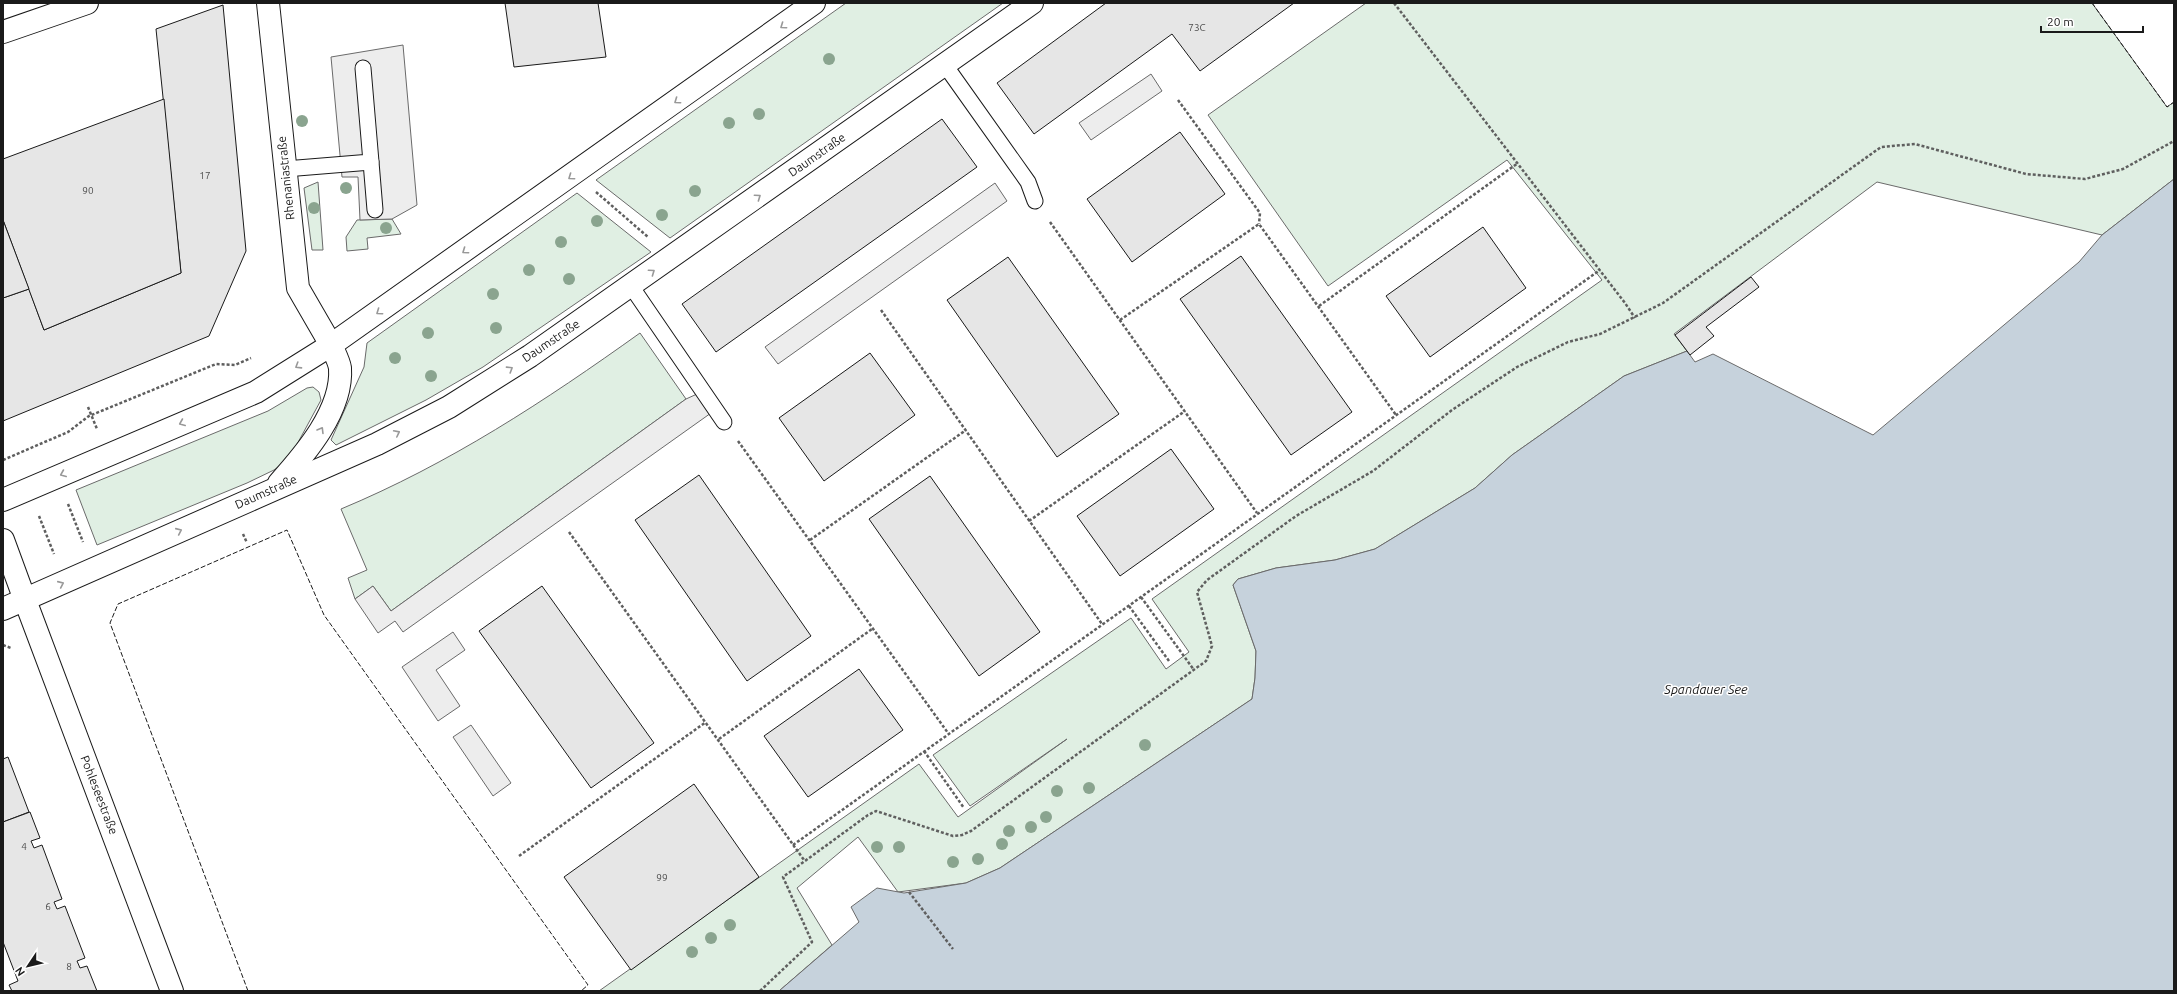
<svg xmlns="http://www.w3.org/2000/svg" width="2177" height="994" viewBox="0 0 2177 994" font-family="Ubuntu,sans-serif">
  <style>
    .green { fill: #e0efe3; stroke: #6a6a6a }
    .parking { fill: #ededed; stroke: #6a6a6a }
    .water { fill: #c6d2dc; stroke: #6a6a6a }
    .building { fill: #e6e6e6; stroke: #1a1a1a }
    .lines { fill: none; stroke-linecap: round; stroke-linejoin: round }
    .service-casing { stroke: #1a1a1a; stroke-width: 17 }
    .minor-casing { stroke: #1a1a1a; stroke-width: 24 }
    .tertiary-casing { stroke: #1a1a1a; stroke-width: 24 }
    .secondary-casing { stroke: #1a1a1a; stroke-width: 24 }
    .path { stroke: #5f5f5f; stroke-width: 2.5; stroke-dasharray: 3 2; stroke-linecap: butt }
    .service { stroke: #fff; stroke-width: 15 }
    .minor { stroke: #fff; stroke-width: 22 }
    .tertiary { stroke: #fff; stroke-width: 22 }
    .secondary { stroke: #fff; stroke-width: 22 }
    .fence { stroke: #1a1a1a; stroke-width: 1; stroke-dasharray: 5 2; stroke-linecap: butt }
    .tree { fill: #8aa48f }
    .oneway { stroke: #989898 }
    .labels { text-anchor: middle; stroke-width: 3; stroke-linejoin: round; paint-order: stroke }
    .number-label { font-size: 10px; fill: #4d4d4d }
    .street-label { font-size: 12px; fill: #1a1a1a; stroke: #fff }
    .water-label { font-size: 13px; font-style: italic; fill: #1a1a1a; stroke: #fff }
  </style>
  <rect width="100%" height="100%" fill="#fff"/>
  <!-- green -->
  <g class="green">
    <polygon points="846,3 1003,3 670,238 596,180"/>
    <polygon points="1366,3 2092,3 2167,107 2174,102 2174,179 2102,235 1877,182 1674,334 1687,351 1624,376 1512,455 1475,488 1375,549 1335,560 1276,568 1238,579 1233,585 1256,651 1255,678 1252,699 1000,868 966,883 898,892 858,837 797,888 832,945 779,991 599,991 919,764 958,817 1067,739 970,806 933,755 1131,618 1166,669 1189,652 1152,599 1602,280 1507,160 1328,286 1208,115"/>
    <polygon points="318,182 323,250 312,250 304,188"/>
    <polygon points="577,193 651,252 483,367 426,400 336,445 331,440 364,367 367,343"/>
    <polygon points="392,219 401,234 367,238 368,249 347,251 346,237 357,220"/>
    <path d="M640 333 686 399 391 611 373 586 355 599 348 578 367 570 341 509C449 464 545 401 640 333Z"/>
    <polygon points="313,387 319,392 321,400 295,448 284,462 274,470 247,483 97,545 76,490 268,411 307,388"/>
  </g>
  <!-- parking -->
  <g class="parking">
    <polygon points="403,45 417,205 392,219 360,220 358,177 342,177 331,57"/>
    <polygon points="1151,74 1162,91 1091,140 1079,123"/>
    <polygon points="995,183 1007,201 778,364 765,347"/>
    <polygon points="697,394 711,413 403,632 395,621 378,633 355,599 373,586 391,611 686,399"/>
    <polygon points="453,632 465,650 436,670 460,706 438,721 402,667"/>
    <polygon points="471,725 511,783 493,796 453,737"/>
  </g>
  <!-- water -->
  <polygon class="water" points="2174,179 2174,991 779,991 859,922 851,907 877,888 904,893 966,883 1000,868 1252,699 1255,678 1256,651 1233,585 1238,579 1276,568 1335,560 1375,549 1475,488 1512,455 1624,376 1687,351 1695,362 1713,354 1873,435 2079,262 2102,235"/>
  <!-- building -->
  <g class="building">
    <polygon points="505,3 598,3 606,57 514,67"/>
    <polygon points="1106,3 1294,3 1200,71 1172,34 1034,134 997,83"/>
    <polygon points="223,5 246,251 209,336 3,421 3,298 29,289 44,330 181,273 156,29"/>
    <polygon points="164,99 181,273 44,330 3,220 3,159"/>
    <polygon points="942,119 977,167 716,352 682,304"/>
    <polygon points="1180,132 1225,194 1132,262 1087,199"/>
    <polygon points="3,220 29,289 3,298"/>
    <polygon points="1483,227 1526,288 1430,357 1386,296"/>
    <polygon points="1241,256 1352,412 1291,455 1180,299"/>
    <polygon points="1008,257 1119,414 1057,457 947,300"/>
    <polygon points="1751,277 1759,287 1706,327 1714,336 1690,355 1675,335"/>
    <polygon points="870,353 915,415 824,481 779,418"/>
    <polygon points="1171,449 1214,509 1120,576 1077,516"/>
    <polygon points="699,475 811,636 747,681 635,520"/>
    <polygon points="930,476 1040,632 979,676 869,519"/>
    <polygon points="542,586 654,743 591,788 479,631"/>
    <polygon points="859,669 903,730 808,797 764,736"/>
    <polygon points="8,757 29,812 3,822 3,759"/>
    <polygon points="694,784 759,877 631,970 564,877"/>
    <polygon points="30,812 40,838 31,841 34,848 42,845 62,899 54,902 57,909 65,906 85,958 77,961 80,968 87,966 97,991 12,991 9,985 18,981 3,942 3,822"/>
  </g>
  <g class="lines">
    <defs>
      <g id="service">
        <polyline points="945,65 1028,182 1035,201"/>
        <polyline points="371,162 375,210"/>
        <polyline points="285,169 371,162 363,68"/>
        <polyline points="631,286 724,422"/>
      </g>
      <polyline id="minor" points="3,32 87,3"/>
      <g id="tertiary">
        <polyline points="268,3 298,288 331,345"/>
        <polyline points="25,600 172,991"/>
      </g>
      <g id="secondary">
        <path d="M279 483C305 454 343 410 340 368 339 361 334 352 331 345"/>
        <polyline points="3,500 256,392 331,345 814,3"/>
        <polyline points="3,540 25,600"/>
        <polyline points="3,609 377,444 449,407 530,356 1032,3"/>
      </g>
    </defs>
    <!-- service casing -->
    <use href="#service" class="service-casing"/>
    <!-- minor casing -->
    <use href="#minor" class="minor-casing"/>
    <!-- tertiary casing -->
    <use href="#tertiary" class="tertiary-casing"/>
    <!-- secondary casing -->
    <use href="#secondary" class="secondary-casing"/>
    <!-- path -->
    <g class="path">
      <polyline points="1394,3 1625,303 1635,318"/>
      <polyline points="1178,100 1260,213 1259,224"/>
      <polyline points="596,192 648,237"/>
      <polyline points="1050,222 1257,513"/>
      <polyline points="1319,306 1518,163"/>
      <polyline points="881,310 1102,624"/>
      <polyline points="1120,320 1259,224 1396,415"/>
      <polyline points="88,407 97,429"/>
      <polyline points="738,441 948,733"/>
      <polyline points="3,460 68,432 89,416 216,364 235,365 251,358"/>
      <polyline points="68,504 83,542"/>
      <polyline points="39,516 54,554"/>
      <polyline points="1029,521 1185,411"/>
      <polyline points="569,532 804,860"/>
      <polyline points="243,534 247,543"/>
      <polyline points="810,540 966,430"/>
      <polyline points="1141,597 1194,670"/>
      <polyline points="1129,606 1169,661"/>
      <polyline points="3,645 11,648"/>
      <polyline points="719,739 872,629"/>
      <polyline points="924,751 964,808"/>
      <polyline points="793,845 1600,270"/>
      <polyline points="519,856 706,722"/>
      <polyline points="909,892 953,949"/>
      <polyline points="760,991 812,942 783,877 868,815 876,811 953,836 962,835 971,831 1206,661 1212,646 1197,592 1207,580 1296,516 1373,471 1452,410 1517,367 1568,342 1600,334 1663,303 1881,147 1915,144 2026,174 2085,179 2123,169 2174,141"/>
    </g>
    <!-- service -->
    <use href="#service" class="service"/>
    <!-- minor -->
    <use href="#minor" class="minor"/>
    <!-- tertiary -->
    <use href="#tertiary" class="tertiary"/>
    <!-- secondary -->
    <use href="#secondary" class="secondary"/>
    <!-- fence -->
    <g class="fence">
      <polyline points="2092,3 2167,107 2174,102"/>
      <polyline points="248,991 110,623 118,604 287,530 324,615 588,985 581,991"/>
    </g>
  </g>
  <!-- trees -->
  <g class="tree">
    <circle cx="829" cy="59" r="6"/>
    <circle cx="759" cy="114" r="6"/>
    <circle cx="302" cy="121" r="6"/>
    <circle cx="729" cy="123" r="6"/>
    <circle cx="346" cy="188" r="6"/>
    <circle cx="695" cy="191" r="6"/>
    <circle cx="314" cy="208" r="6"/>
    <circle cx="662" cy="215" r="6"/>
    <circle cx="597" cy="221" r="6"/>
    <circle cx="386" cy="228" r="6"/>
    <circle cx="561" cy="242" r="6"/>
    <circle cx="529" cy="270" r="6"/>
    <circle cx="569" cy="279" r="6"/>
    <circle cx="493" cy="294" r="6"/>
    <circle cx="496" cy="328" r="6"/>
    <circle cx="428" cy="333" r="6"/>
    <circle cx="395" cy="358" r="6"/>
    <circle cx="431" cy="376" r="6"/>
    <circle cx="1145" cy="745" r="6"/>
    <circle cx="1089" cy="788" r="6"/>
    <circle cx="1057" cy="791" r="6"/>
    <circle cx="1046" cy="817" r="6"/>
    <circle cx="1031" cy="827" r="6"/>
    <circle cx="1009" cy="831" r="6"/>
    <circle cx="1002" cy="844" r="6"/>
    <circle cx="877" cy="847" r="6"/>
    <circle cx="899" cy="847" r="6"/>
    <circle cx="978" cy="859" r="6"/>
    <circle cx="953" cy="862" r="6"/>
    <circle cx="730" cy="925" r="6"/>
    <circle cx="711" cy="938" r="6"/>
    <circle cx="692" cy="952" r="6"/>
  </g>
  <!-- one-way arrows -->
  <defs><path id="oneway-chevron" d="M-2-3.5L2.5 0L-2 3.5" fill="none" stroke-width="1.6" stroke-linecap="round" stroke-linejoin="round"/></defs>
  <g class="oneway">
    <use href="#oneway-chevron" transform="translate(783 26) rotate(145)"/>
    <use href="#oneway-chevron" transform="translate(677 101) rotate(145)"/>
    <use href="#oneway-chevron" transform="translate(571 177) rotate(145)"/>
    <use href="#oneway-chevron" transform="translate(758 197) rotate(-35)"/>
    <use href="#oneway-chevron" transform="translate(465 251) rotate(145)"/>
    <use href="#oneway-chevron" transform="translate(652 272) rotate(-35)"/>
    <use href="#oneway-chevron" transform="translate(379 312) rotate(145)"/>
    <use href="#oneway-chevron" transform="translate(298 366) rotate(148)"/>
    <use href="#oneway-chevron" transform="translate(510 369) rotate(-32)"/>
    <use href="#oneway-chevron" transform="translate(182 423) rotate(157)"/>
    <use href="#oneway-chevron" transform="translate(321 430) rotate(-59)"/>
    <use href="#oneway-chevron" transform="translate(397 433) rotate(-27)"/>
    <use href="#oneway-chevron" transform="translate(63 474) rotate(157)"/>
    <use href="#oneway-chevron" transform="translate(179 531) rotate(-24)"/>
    <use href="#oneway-chevron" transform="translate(61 584) rotate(-24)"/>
  </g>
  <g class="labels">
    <!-- number labels -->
    <g class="number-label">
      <text x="1197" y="31">73C</text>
      <text x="205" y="179">17</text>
      <text x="88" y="194">90</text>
      <text x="24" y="850">4</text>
      <text x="662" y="881">99</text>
      <text x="48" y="910">6</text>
      <text x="69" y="970">8</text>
    </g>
    <!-- street labels -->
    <g class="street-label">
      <text transform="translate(817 155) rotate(-35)" y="4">Daumstraße</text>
      <text transform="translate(286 178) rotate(-96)" y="4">Rhenaniastraße</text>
      <text transform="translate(551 341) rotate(-34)" y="4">Daumstraße</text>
      <text transform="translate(266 492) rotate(-24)" y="4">Daumstraße</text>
      <text transform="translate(99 795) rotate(69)" y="4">Pohleseestraße</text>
    </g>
    <!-- water labels -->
    <g class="water-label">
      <text x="1706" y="694">Spandauer See</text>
    </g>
  </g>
  <!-- border -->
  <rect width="2177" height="994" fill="none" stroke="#1a1a1a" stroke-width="8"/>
  <!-- north arrow -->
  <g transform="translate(28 966) rotate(235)" stroke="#ffffff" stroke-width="3" paint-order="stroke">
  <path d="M0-3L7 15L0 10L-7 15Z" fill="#1a1a1a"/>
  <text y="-6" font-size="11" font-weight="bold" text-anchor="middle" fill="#1a1a1a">N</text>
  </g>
  <!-- scale -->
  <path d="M2041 26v6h102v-6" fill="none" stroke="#1a1a1a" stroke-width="2"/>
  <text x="2047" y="26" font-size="12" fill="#1a1a1a" stroke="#ffffff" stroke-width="3" paint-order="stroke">20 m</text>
</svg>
